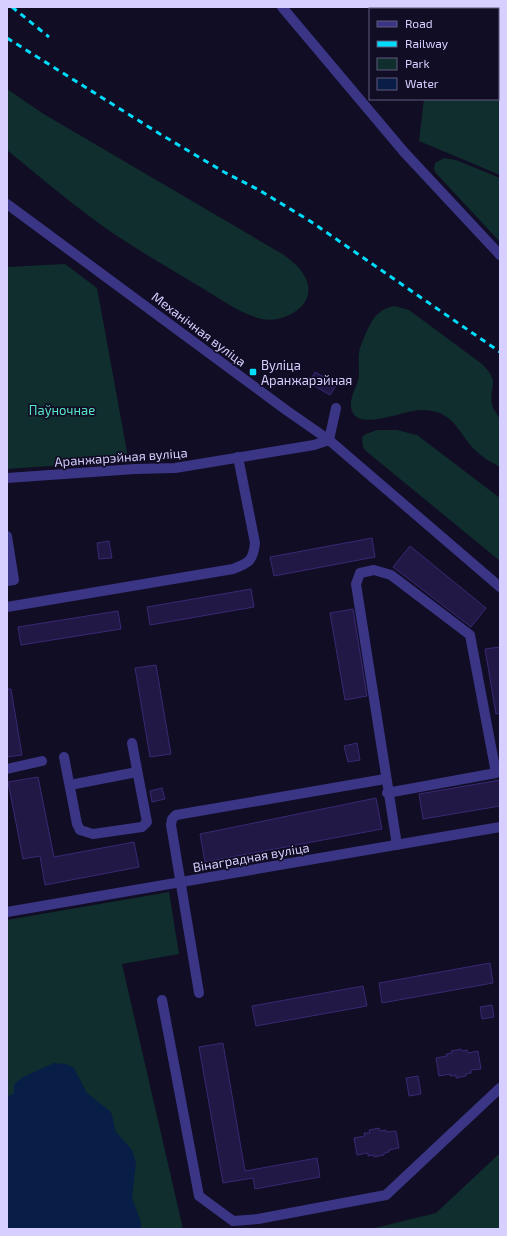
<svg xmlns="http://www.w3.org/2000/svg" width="507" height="1236" viewBox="0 0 507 1236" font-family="'Exo 2',sans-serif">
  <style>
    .green { fill: #0f2e2d }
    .water { fill: #091e46 }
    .building { fill: #221846; stroke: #392873 }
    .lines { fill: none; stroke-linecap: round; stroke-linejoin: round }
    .minor { stroke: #3a3585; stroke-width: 10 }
    .rail { stroke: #00dcfa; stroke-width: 3; stroke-dasharray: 6 5; stroke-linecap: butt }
    .poi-dot { fill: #00dcfa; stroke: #110d24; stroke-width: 1.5 }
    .labels { text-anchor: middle; stroke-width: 3.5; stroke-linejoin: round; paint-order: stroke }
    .street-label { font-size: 13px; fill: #d6cfff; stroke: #110d24 }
    .poi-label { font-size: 13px; fill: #d6cfff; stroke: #110d24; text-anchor: start }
    .park-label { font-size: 13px; fill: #55e6c5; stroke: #110d24 }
  </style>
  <rect width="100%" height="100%" fill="#110d24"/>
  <!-- green -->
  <g class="green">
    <polygon points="417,7 500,7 500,175 419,141 424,99 498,99 498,9 416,9"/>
    <path d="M7 89 42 113 284 255C294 263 305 271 308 285 313 310 277 325 258 318 235 311 213 294 192 282 157 261 122 241 89 216 61 195 34 172 7 150Z"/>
    <polygon points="444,158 456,160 500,178 500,242 435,172 434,169 435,163"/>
    <polygon points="65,264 97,288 128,457 123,461 7,469 7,267"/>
    <path d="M394 306 409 310 482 364C501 383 489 384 492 404 493 411 498 414 500 420 503 428 500 457 500 467 490 462 481 456 473 448 461 435 455 418 437 412 429 410 421 409 413 411 399 413 353 432 351 407 350 398 355 389 358 381 361 369 356 357 361 345 369 327 373 310 394 306Z"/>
    <polygon points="377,430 397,430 417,435 500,498 500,561 366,451 363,447 362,437 366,434"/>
    <polygon points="169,892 179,954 122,964 183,1229 7,1229 7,920"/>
    <polygon points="500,1153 500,1229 371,1229 436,1213"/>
  </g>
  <!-- water -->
  <polygon class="water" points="54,1063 66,1064 74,1068 87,1093 111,1112 116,1132 132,1150 136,1163 132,1198 141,1222 141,1229 7,1229 7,1097 14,1093 14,1084 23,1077"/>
  <!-- building -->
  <g class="building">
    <polygon points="315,372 337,384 330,395 309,383"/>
    <polygon points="372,538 375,557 274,576 270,557"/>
    <polygon points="109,541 112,558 99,559 97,543"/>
    <polygon points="410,546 486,608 471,627 393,567"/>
    <polygon points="251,589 254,607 150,625 147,607"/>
    <polygon points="353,609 367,696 345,700 330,613"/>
    <polygon points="118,611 121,629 21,645 18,627"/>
    <polygon points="500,647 500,713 496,714 485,649"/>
    <polygon points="156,665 171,754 150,757 135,668"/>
    <polygon points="7,689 11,689 22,755 7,757"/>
    <polygon points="357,743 360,760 348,762 344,746"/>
    <polygon points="38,777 54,857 134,842 139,867 45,885 40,856 23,859 8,782"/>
    <polygon points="500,780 500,806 423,819 419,794"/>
    <polygon points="162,788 165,799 152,802 150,791"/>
    <polygon points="376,798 382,829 205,862 200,834"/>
    <polygon points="490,963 493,983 382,1003 379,983"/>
    <polygon points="363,986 367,1006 256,1026 252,1006"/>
    <polygon points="492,1005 494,1017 482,1019 480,1007"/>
    <polygon points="223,1043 245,1171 317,1158 320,1177 255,1189 253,1178 223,1183 199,1047"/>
    <polygon points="461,1049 462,1051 467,1050 468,1053 478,1051 481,1069 471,1070 471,1073 466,1074 466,1076 456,1078 456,1075 450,1076 450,1074 439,1076 436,1058 447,1056 446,1054 452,1053 451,1051"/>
    <polygon points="418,1076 421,1094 409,1096 406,1078"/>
    <polygon points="379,1128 380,1131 386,1130 386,1132 396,1131 399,1148 389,1150 389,1152 384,1153 384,1155 374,1157 374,1155 368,1156 368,1153 357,1155 354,1138 365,1136 364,1133 370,1133 369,1130"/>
  </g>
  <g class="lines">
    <!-- minor -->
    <g class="minor">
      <polyline points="282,7 404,152 500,255"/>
      <polyline points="7,204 286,410 329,440 500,587"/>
      <polyline points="7,478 135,469 175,468 314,445 329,440 336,408"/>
      <polyline points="7,536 14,580 7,581"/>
      <path d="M7 607 233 569C249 563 253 561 255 543L238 457"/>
      <polyline points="64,757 77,824 80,830 93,834 142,827 147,822 146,817 132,743"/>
      <polyline points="7,769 42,761"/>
      <polyline points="70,785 137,772"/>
      <polyline points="387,793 496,773 470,635 391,575 374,570 360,573 356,584 397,845"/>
      <polyline points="7,912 500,827"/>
      <polyline points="199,993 171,825 172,819 176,815 385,779"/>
      <polyline points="162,1000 199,1196 233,1221 258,1219 386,1195 500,1088"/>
    </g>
    <!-- rail -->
    <g class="rail">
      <polyline points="12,7 49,37"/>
      <polyline points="7,38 160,134 224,172 259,190 310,221 500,352"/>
    </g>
  </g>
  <!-- markers -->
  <rect class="poi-dot" x="249" y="368" width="8" height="8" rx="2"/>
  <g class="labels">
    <!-- street labels -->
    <g class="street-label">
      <text transform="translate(199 329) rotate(37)" y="5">Механічная вуліца</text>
      <text transform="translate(121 457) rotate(-4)" y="5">Аранжарэйная вуліца</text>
      <text transform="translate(251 857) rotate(-10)" y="5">Вінаградная вуліца</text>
    </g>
    <!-- poi labels -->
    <g class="poi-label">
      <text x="261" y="370">Вуліца<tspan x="261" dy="15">Аранжарэйная</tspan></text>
    </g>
    <!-- park labels -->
    <g class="park-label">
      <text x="62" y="415">Паўночнае</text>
    </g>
  </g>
  <!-- border -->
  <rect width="507" height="1236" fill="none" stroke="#d6cfff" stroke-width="16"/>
  <!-- legend -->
  <rect x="369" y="8" width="130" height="92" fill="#110d24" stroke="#605b7c"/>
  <rect x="377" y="21" width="20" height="6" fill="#3a3585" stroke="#605b7c"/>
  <text x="405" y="28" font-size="12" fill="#d6cfff">Road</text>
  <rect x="377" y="41" width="20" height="6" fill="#00dcfa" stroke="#605b7c"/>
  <text x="405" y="48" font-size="12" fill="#d6cfff">Railway</text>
  <rect x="377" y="58" width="20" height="12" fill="#0f2e2d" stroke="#605b7c"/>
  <text x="405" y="68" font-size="12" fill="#d6cfff">Park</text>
  <rect x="377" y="78" width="20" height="12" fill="#091e46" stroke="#605b7c"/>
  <text x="405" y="88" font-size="12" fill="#d6cfff">Water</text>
</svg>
